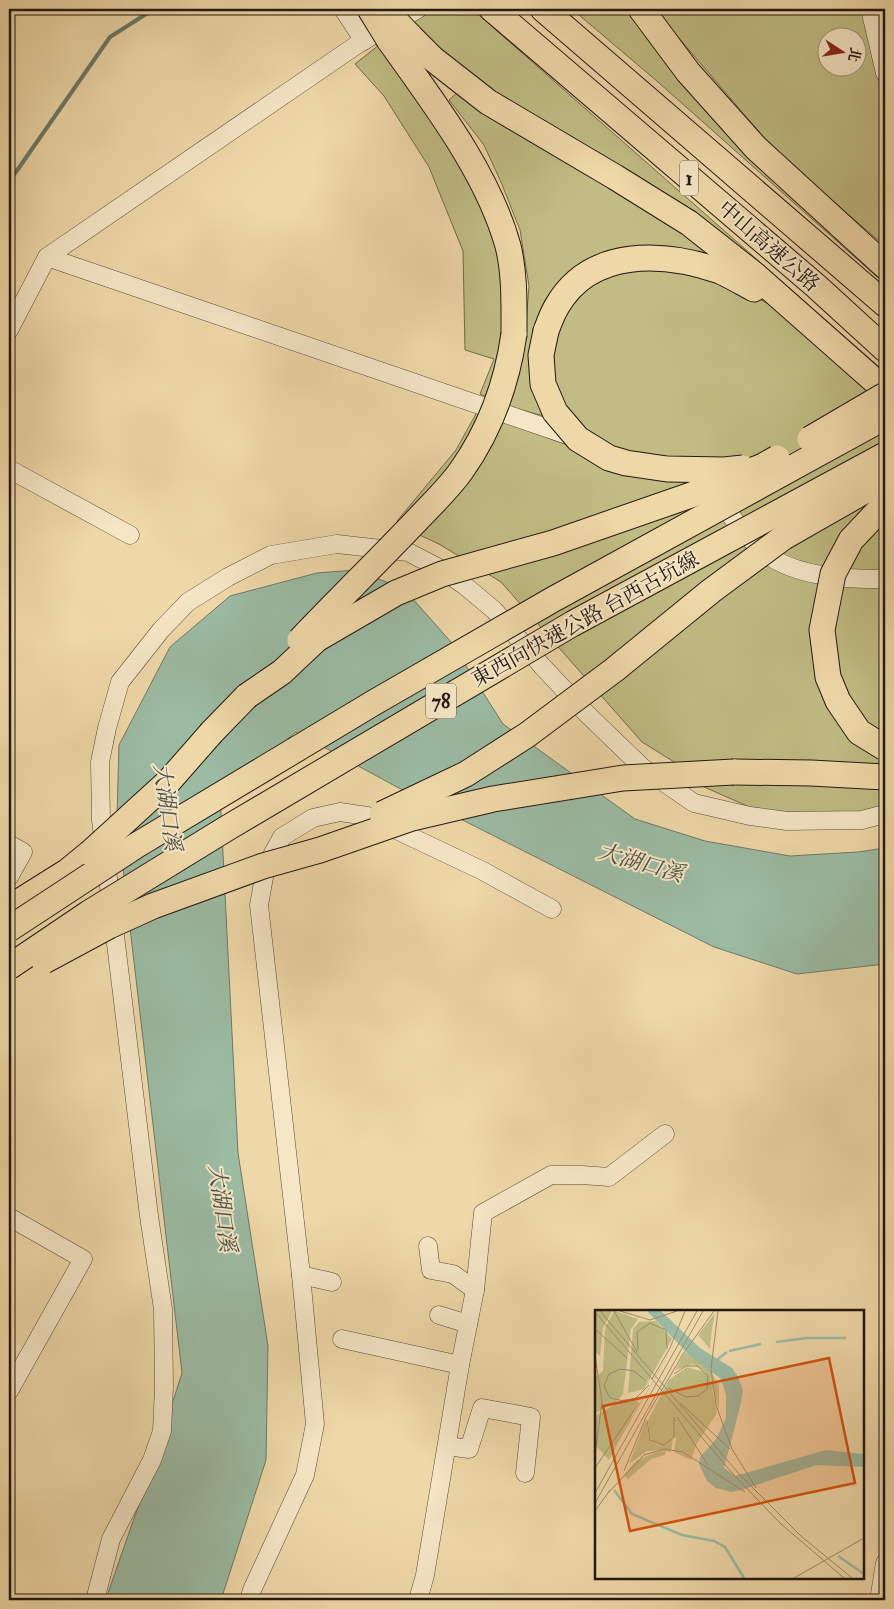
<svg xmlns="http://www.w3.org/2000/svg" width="894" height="1609" viewBox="0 0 894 1609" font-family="'IM FELL Double Pica','Noto Serif TC',serif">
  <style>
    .green { fill: #c0bc83; stroke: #726a4a; fill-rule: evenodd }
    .water { fill: #9bbba3; stroke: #6b7a69 }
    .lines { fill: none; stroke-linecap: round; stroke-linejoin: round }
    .stream { stroke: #6b7a69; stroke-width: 4 }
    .minor-casing { stroke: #564838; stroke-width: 19 }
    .highway-casing { stroke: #231812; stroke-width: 27 }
    .minor { stroke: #f5e6c6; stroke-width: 18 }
    .highway { stroke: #efd8a8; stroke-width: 25 }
    .highway-bridge-casing { stroke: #231812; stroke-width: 27; stroke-linecap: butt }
    .highway-bridge { stroke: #efd8a8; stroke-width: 25 }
    .labels { text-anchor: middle; stroke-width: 4; stroke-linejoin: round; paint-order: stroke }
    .shield { fill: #f5e6c6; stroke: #625648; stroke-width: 1 }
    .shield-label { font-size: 20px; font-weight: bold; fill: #231812 }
    .street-label { font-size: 21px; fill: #231812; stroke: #f5e6c6 }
    .water-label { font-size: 22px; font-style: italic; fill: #4d5145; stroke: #f5e6c6 }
    .inset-river { fill: none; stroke: #9bbba3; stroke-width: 2.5 }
    .inset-road { fill: none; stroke: #9d8b6c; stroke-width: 1 }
    .view { fill: #d4520d; fill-opacity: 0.15; stroke: #d4520d; stroke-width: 2.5 }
    .inset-edge { fill: none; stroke: #231812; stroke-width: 2.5 }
  </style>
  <rect width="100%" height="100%" fill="#efd8a8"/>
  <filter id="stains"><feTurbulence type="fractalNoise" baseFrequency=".004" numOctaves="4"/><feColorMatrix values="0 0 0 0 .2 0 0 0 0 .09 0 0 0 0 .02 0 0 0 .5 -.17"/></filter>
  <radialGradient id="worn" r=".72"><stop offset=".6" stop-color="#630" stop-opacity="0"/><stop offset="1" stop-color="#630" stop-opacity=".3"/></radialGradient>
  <!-- green -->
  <g class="green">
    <polygon points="431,9 472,9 885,372 885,377 479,87 410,20"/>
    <polygon points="572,9 632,9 885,275 885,284 658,82"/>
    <path d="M654 9H861L885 93V246L778 154ZM826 38H856V68H826Z"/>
    <polygon points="389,37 466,143 499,213 513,284 509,333 525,336 529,286 520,230 501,182 484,145 449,100 460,90 694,234 740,270 681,255 643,251 603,260 564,284 539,325 556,334 563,310 584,283 607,271 643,264 699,271 732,283 770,305 885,404 885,770 731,765 679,765 642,742 501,582 439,544 411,531 397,521 456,450 477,412 573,447 581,426 507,406 480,394 494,359 465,350 463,251 429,167 384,96 355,64"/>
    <polygon points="695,783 885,783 885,810 867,817 761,812"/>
  </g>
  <!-- water -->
  <polygon class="water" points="356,570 404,589 451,642 503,724 635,819 705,841 790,856 858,852 885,848 885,964 797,974 714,947 395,786 296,732 220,794 238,1153 268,1346 266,1460 221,1600 107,1600 108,1593 153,1464 182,1373 117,816 119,745 170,647 230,596 317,573"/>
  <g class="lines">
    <!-- stream -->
    <polyline class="stream" points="9,182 110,37 154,9"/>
    <defs>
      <g id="minor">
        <polyline points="343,9 364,41"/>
        <polyline points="870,9 885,73"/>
        <polyline points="47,257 576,438"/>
        <polyline points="9,330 47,257 358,44 418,9"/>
        <polyline points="9,469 130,535"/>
        <path d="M717 498C731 515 754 548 772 558 805 578 848 579 885 579"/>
        <polyline points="9,844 23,852 9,877"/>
        <polyline points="9,1217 83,1259 9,1391"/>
        <polyline points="428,1246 431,1270 453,1274 475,1290"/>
        <polyline points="301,1275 332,1282"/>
        <polyline points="439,1315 468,1324"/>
        <polyline points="342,1339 460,1365"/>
        <polyline points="447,1446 469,1449 482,1408 531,1417 525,1473"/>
        <polyline points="95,1600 111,1539 152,1460 162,1431 164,1387 163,1309 149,1216 101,820 100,762 107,728 120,682 161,630 188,602 228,577 271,555 337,544 408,552 437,567 464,585 494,610 542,666 587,714 643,768 694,803 750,816 787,821 862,820 885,814"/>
        <polyline points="249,1600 252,1590 305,1475 315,1424 301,1275 259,905 266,866 282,837 313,818 340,812 367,816 483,871 552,909"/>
        <polyline points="418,1600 425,1575 460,1365 475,1290 483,1213 551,1175 582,1175 609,1177 665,1134"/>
        <polyline points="879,1600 885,1563"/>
      </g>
      <g id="highway">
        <polyline points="492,9 816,286 885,349"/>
        <polyline points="543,9 885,304"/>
        <polyline points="641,9 688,72 756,148 885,266"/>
        <polyline points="409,35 433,59 488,102 615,177 689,223 755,275 885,390"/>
        <path d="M389 40C433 102 488 173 508 246 515 274 514 305 514 334"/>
        <path d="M546 331C549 323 552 314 557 306 591 247 664 252 720 271 731 276 743 283 754 289"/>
        <polyline points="212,732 247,696"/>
        <polyline points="734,772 811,773 885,777"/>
        <polyline points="9,908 68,871 90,853"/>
      </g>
    </defs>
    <!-- minor casing -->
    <use href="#minor" class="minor-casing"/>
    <!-- highway casing -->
    <use href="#highway" class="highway-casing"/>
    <!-- minor -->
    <use href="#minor" class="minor"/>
    <!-- highway -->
    <use href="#highway" class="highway"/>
    <defs>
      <g id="highway-bridge">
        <polyline points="370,9 389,40"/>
        <polyline points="384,9 409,35"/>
        <polyline points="546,331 541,355 543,384 555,412 578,439 609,458 626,463 667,469 724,470 743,468"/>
        <polyline points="810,439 885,395"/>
        <polyline points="885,504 851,540 833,574 822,630 828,677 838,701 859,732 885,748"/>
        <path d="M300 640C339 599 379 560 418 519 432 504 449 488 461 471 490 430 507 383 514 334"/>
        <polyline points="247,696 282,672 317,639 396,593 442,574 553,543 691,495 763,466 777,458"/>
        <polyline points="382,814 466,774 527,735 614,670 711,591 784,537 861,493 885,482"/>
        <polyline points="90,853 169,781 212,732"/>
        <polyline points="9,929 137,845 375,702 552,600 885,417"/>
        <polyline points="44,961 109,926 153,906 263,866 320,850 412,818 493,799 623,778 734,772"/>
        <polyline points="9,967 89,913 229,827 572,624 885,455"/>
      </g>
    </defs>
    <!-- highway-bridge casing -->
    <use href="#highway-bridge" class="highway-bridge-casing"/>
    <!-- highway-bridge -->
    <use href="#highway-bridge" class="highway-bridge"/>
  </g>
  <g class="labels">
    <!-- shield labels -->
    <g class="shield">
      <rect x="680" y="160.5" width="18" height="35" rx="4"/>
      <rect x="426" y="683.5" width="30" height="35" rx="4"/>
    </g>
    <g class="shield-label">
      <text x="689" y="185">1</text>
      <text x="441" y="708">78</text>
    </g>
    <!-- street labels -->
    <g class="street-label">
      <text transform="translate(769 246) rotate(41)" y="7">中山高速公路</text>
      <text transform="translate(585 619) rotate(-29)" y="7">東西向快速公路 台西古坑線</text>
    </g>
    <!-- water labels -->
    <g class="water-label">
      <text transform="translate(168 807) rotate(82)" y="8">大湖口溪</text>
      <text transform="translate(641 862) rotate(16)" y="8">大湖口溪</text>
      <text transform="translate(223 1208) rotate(82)" y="8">大湖口溪</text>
    </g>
  </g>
  <!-- overview -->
  <g transform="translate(595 1310)">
    <rect width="269" height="269" fill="#efd8a8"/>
    <path d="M0 1H17L8 18 5 46 0 41ZM19 1 43 9 36 19 28 84 21 92 0 103V67L8 61 10 18ZM120 3 117 18 115 39 103 25ZM61 11 77 29 49 79 33 83 38 19 44 12ZM81 32 27 126 14 150 0 135V106L29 89H44L35 110ZM90 42 114 58 124 75V100L116 73 122 103 102 133 96 150 79 142 81 128 78 127 76 142 71 141 70 145 56 149 33 169 29 165 41 151 66 140 52 141 34 154 51 109 54 129 65 136 55 128 53 110 74 70 92 57 112 63 98 54 80 60Z" fill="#c0bc83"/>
    <path d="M52 1H66L105 38 137 58 143 67 148 80 146 93 129 158 140 166 231 140 269 144V157L222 155 146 180 136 182 121 178 112 171 104 154 105 147 121 129 131 108V85L126 69 95 46Z" fill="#9bbba3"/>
    <path class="inset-river" d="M181 32 212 28H251M134 41 166 34M119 52 132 42M19 180 37 204 87 225 119 231 130 237 149 268M243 246 269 264"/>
    <path class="inset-road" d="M5 1 144 164 206 226 257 268M19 1 42 42M25 1 55 10 82 1M123 1 116 59 121 95 137 139 161 178M0 2 138 164 185 213 249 268M0 19 32 48M43 40 42 22 55 13 71 20 72 39M0 46 7 91 0 146M57 69 75 38 90 1M51 71 39 61 25 59 14 64 9 76 15 88 29 91 41 88 54 75M73 78 91 87 103 86 112 79 113 66 102 56H91L79 64M85 93 135 139M82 107 113 155M52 110 55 130 69 135 79 127V107M0 158 44 93M29 161 51 107 88 44 119 1M0 183 102 1M13 183 49 145 69 139 88 142 150 182M0 193 108 1M0 201 15 180M199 268 269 228"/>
    <path class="view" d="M234 48 260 173 35 221 8 96Z"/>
    <rect width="269" height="269" class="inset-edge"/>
  </g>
  <!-- margin -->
  <rect width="894" height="1609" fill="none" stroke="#efd8a8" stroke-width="30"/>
  <rect x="10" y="10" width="874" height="1589" fill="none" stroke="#231812" stroke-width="2.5"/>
  <rect x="15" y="15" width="864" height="1579" fill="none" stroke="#231812"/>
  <!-- north arrow -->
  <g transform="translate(842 52) rotate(102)"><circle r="24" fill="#f5e6c6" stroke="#a1947e"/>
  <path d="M0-4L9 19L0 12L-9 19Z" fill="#8f2418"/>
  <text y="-8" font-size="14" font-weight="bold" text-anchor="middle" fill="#231812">北</text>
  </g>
  <rect width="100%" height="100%" filter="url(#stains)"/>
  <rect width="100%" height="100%" fill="url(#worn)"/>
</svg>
